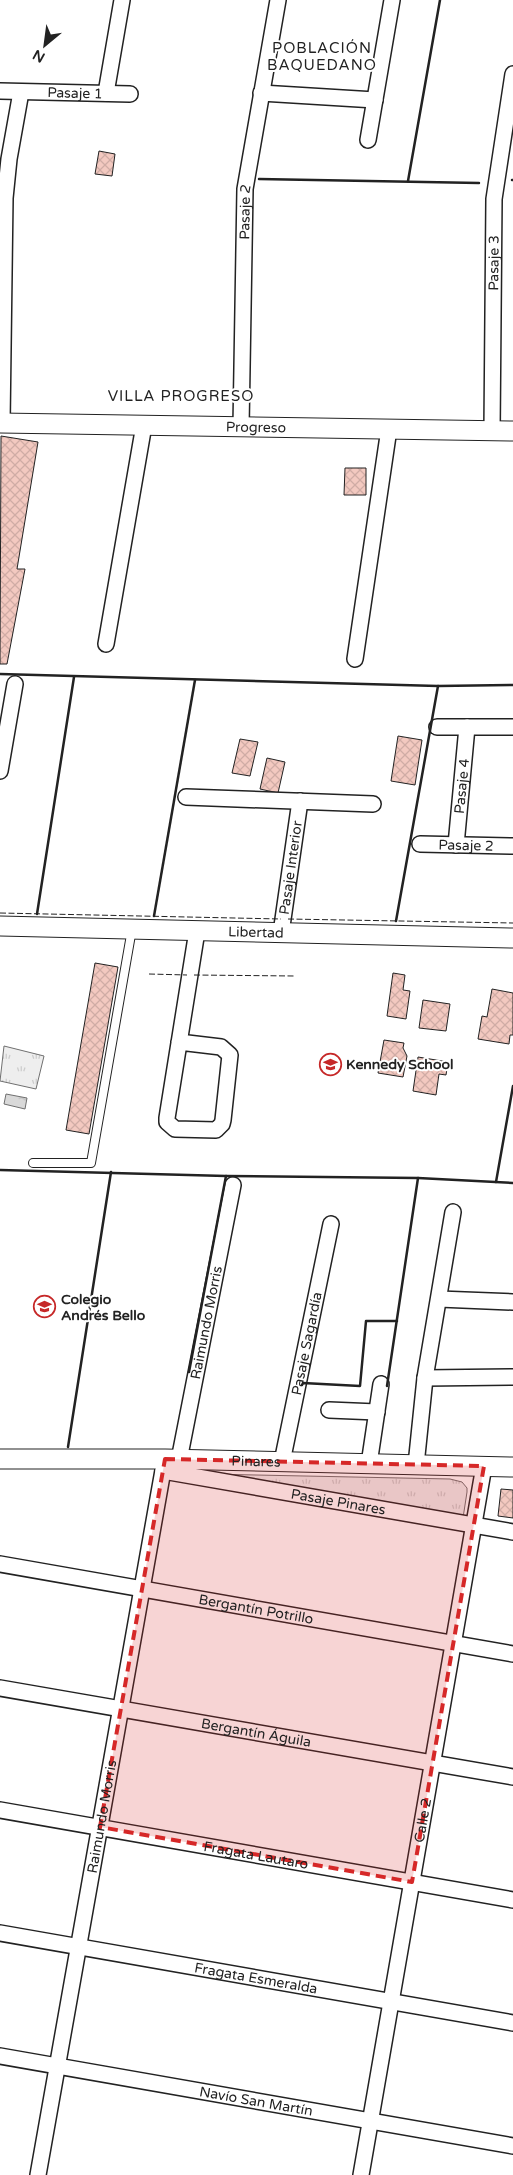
<svg xmlns="http://www.w3.org/2000/svg" width="513" height="2175" viewBox="0 0 513 2175" font-family="'Varela Round',sans-serif">
  <style>
    .park { fill: url(#park-tufts); stroke: #6f6f6f }
    .water { fill: url(#water-ripples); stroke: #6f6f6f }
    .building { fill: url(#building-cross-hatch); stroke: #222 }
    .lines { fill: none; stroke-linecap: round; stroke-linejoin: round }
    .service-casing { stroke: #222; stroke-width: 10 }
    .minor-casing { stroke: #222; stroke-width: 18 }
    .tertiary-casing { stroke: #222; stroke-width: 21 }
    .service { stroke: #fff; stroke-width: 8 }
    .minor { stroke: #fff; stroke-width: 15 }
    .tertiary { stroke: #fff; stroke-width: 19 }
    .fence { stroke: #222; stroke-width: 1; stroke-dasharray: 6 2.5; stroke-linecap: butt }
    .wall { stroke: #222; stroke-width: 2.5 }
    .marked { fill: #d62828; fill-opacity: 0.2; stroke: #d62828; stroke-width: 4; stroke-dasharray: 10 6; stroke-linejoin: round }
    .labels { text-anchor: middle; stroke-width: 4; stroke-linejoin: round; paint-order: stroke }
    .street-label { font-size: 14px; fill: #222; stroke: #fff }
    .poi-label { font-size: 14px; font-weight: bold; fill: #222; stroke: #fff; text-anchor: start }
    .neighbourhood-label { font-size: 15px; letter-spacing: 1px; fill: #222; stroke: #fff }
  </style>
  <defs>
    <pattern id="park-tufts" width="24" height="20" patternUnits="userSpaceOnUse" patternTransform="scale(1.25)"><rect width="24" height="20" fill="#eee"/><path d="M3 7l-1-3M5 7V3M7 7l1-3M15 17l-1-3M17 17v-4M19 17l1-3" fill="none" stroke="#ccc"/></pattern>
    <pattern id="water-ripples" width="26" height="14" patternUnits="userSpaceOnUse" patternTransform="scale(1.25)"><rect width="26" height="14" fill="#d9d9d9"/><path d="M2 4q2-2 4 0t4 0M15 11q2-2 4 0t4 0" fill="none" stroke="#bababa"/></pattern>
    <pattern id="building-cross-hatch" width="8" height="8" patternUnits="userSpaceOnUse" patternTransform="scale(1.25)"><rect width="8" height="8" fill="#f3c9c0"/><path d="M0 0l8 8M0 8l8-8" fill="none" stroke="#d0aca5"/></pattern>
  </defs>
  <rect width="100%" height="100%" fill="#fff"/>
  <!-- park -->
  <g class="park">
    <polygon points="4,1046 44,1056 36,1089 0,1081"/>
    <polygon points="207,1474 450,1479 462,1482 467,1488 467,1492 463,1518"/>
  </g>
  <!-- water -->
  <polygon class="water" points="6,1094 27,1098 25,1109 4,1104"/>
  <!-- building -->
  <g class="building">
    <polygon points="99,151 115,154 112,176 95,174"/>
    <polygon points="1,436 38,442 17,569 25,569 7,664 0,664"/>
    <polygon points="345,468 366,468 366,495 344,495"/>
    <polygon points="398,736 422,740 415,785 391,781"/>
    <polygon points="240,739 258,742 250,776 232,773"/>
    <polygon points="267,758 285,762 278,793 260,789"/>
    <polygon points="95,963 118,967 89,1134 66,1130"/>
    <polygon points="393,973 405,975 403,990 410,991 406,1019 387,1016"/>
    <polygon points="492,989 513,993 513,1035 510,1035 509,1044 478,1039 482,1016 487,1017"/>
    <polygon points="423,1000 450,1004 446,1031 419,1028"/>
    <polygon points="384,1040 404,1043 403,1048 407,1056 403,1077 378,1073"/>
    <polygon points="418,1057 448,1062 446,1075 439,1074 436,1095 413,1091"/>
    <polygon points="501,1489 513,1490 513,1518 498,1516"/>
  </g>
  <g class="lines">
    <defs>
      <polyline id="service" points="33,1163 91,1163 132,929"/>
      <g id="minor">
        <path id="s1" d="M0 91 130 94"/>
        <polyline points="106,93 122,0"/>
        <polyline points="261,93 375,100"/>
        <polyline points="368,140 392,0"/>
        <polyline points="2,423 5,198 9,159 21,92"/>
        <path id="s2" d="M241 427 245 189 278 0"/>
        <path id="s3" d="M492 431 494 199 513 74"/>
        <polyline points="106,644 144,425"/>
        <polyline points="355,659 389,429"/>
        <polyline points="437,727 513,727"/>
        <polyline points="0,771 15,684"/>
        <polyline points="186,797 373,804"/>
        <path id="s4" d="M420 844 513 846"/>
        <path id="s5" d="M456 845 467 727"/>
        <path id="s6" d="M281 933 300 801"/>
        <polyline points="179,1042 221,1047 230,1055 223,1120 222,1124 216,1130 175,1129 167,1122 167,1118 197,931"/>
        <polyline points="439,1299 513,1302"/>
        <polyline points="425,1378 513,1377"/>
        <polyline points="329,1410 377,1412"/>
        <path id="s7" d="M179 1460 233 1185"/>
        <path id="s8" d="M282 1462 331 1224"/>
        <polyline points="369,1464 381,1384"/>
        <polyline points="416,1465 425,1378 453,1212"/>
        <path id="s9" d="M163 1471 513 1532"/>
        <path id="s10" d="M0 1564 513 1654"/>
        <path id="s11" d="M0 1688 513 1777"/>
        <path id="s12" d="M0 1810 513 1900"/>
        <path id="s13" d="M0 1933 513 2023"/>
        <path id="s14" d="M0 2056 513 2146"/>
        <path id="s15" d="M38 2175 165 1459"/>
        <path id="s16" d="M361 2175 484 1466"/>
      </g>
      <g id="tertiary">
        <path id="s17" d="M0 423 513 431"/>
        <path id="s18" d="M0 926 513 938"/>
        <path id="s19" d="M0 1459H165L513 1467"/>
      </g>
    </defs>
    <!-- service casing -->
    <use href="#service" class="service-casing"/>
    <!-- minor casing -->
    <use href="#minor" class="minor-casing"/>
    <!-- tertiary casing -->
    <use href="#tertiary" class="tertiary-casing"/>
    <!-- service -->
    <use href="#service" class="service"/>
    <!-- minor -->
    <use href="#minor" class="minor"/>
    <!-- tertiary -->
    <use href="#tertiary" class="tertiary"/>
    <!-- fence -->
    <g class="fence">
      <polyline points="0,913 281,919"/>
      <polyline points="288,919 513,923"/>
      <polyline points="149,974 187,975"/>
      <polyline points="194,975 294,976"/>
    </g>
    <!-- wall -->
    <g class="wall">
      <polyline points="259,179 479,183"/>
      <polyline points="512,180 513,180"/>
      <polyline points="408,181 440,0"/>
      <polyline points="0,674 438,686 513,685"/>
      <polyline points="37,914 74,677"/>
      <polyline points="154,916 195,680"/>
      <polyline points="396,921 438,686"/>
      <polyline points="0,1170 226,1176 418,1178 513,1183"/>
      <polyline points="496,1182 513,1086"/>
      <polyline points="189,1372 226,1176"/>
      <polyline points="302,1385 303,1383 360,1386 366,1321 397,1321"/>
      <polyline points="387,1386 418,1178"/>
      <polyline points="68,1447 111,1172"/>
    </g>
  </g>
  <!-- marked area -->
  <path class="marked" d="M165 1459 484 1466 412 1882 100 1827Z"/>
  <!-- icons -->
  <defs>
    <symbol id="school-ring" viewBox="-11 -11 22 22"><circle r="9.5" fill="#fff" stroke="#c62828" stroke-width="1.5"/><path d="M0-5L7-2L0 1L-7-2ZM-4 1L0 2.5L4 1V4Q0 6-4 4Z" fill="#c62828"/></symbol>
  </defs>
  <g fill-rule="evenodd">
    <use href="#school-ring" x="318" y="1052" width="25" height="25"/>
    <use href="#school-ring" x="32" y="1294" width="25" height="25"/>
  </g>
  <g class="labels">
    <!-- street labels -->
    <g class="street-label">
      <text dy="5" stroke="none"><textPath href="#s1" startOffset="75">Pasaje 1</textPath></text>
      <text dy="5" stroke="none"><textPath href="#s2" startOffset="215">Pasaje 2</textPath></text>
      <text dy="5" stroke="none"><textPath href="#s3" startOffset="168">Pasaje 3</textPath></text>
      <text dy="5" stroke="none"><textPath href="#s17" startOffset="256">Progreso</textPath></text>
      <text dy="5" stroke="none"><textPath href="#s5" startOffset="59">Pasaje 4</textPath></text>
      <text dy="5" stroke="none"><textPath href="#s4" startOffset="46">Pasaje 2</textPath></text>
      <text dy="5" stroke="none"><textPath href="#s6" startOffset="66">Pasaje Interior</textPath></text>
      <text dy="5" stroke="none"><textPath href="#s18" startOffset="256">Libertad</textPath></text>
      <text dy="5" stroke="none"><textPath href="#s7" startOffset="140">Raimundo Morris</textPath></text>
      <text dy="5" stroke="none"><textPath href="#s8" startOffset="121">Pasaje Sagardía</textPath></text>
      <text dy="5" stroke="none"><textPath href="#s19" startOffset="256">Pinares</textPath></text>
      <text dy="5" stroke="none"><textPath href="#s9" startOffset="178">Pasaje Pinares</textPath></text>
      <text dy="5" stroke="none"><textPath href="#s10" startOffset="260">Bergantín Potrillo</textPath></text>
      <text dy="5" stroke="none"><textPath href="#s11" startOffset="260">Bergantín Águila</textPath></text>
      <text dy="5" stroke="none"><textPath href="#s15" startOffset="364">Raimundo Morris</textPath></text>
      <text dy="5" stroke="none"><textPath href="#s16" startOffset="360">Calle 2</textPath></text>
      <text dy="5" stroke="none"><textPath href="#s12" startOffset="260">Fragata Lautaro</textPath></text>
      <text dy="5" stroke="none"><textPath href="#s13" startOffset="260">Fragata Esmeralda</textPath></text>
      <text dy="5" stroke="none"><textPath href="#s14" startOffset="260">Navío San Martín</textPath></text>
    </g>
    <!-- poi labels -->
    <g class="poi-label">
      <text x="346" y="1069">Kennedy School</text>
      <text x="61" y="1304">Colegio<tspan x="61" dy="16">Andrés Bello</tspan></text>
    </g>
    <!-- neighbourhood labels -->
    <g class="neighbourhood-label">
      <text x="322" y="53">POBLACIÓN<tspan x="322" dy="17">BAQUEDANO</tspan></text>
      <text x="181" y="401">VILLA PROGRESO</text>
    </g>
  </g>
  <!-- north arrow -->
  <g transform="translate(45 45) rotate(209)" stroke="#ffffff" stroke-width="4" paint-order="stroke">
  <path d="M0-4L9 19L0 12L-9 19Z" fill="#222222"/>
  <text y="-8" font-size="14" font-weight="bold" text-anchor="middle" fill="#222222">N</text>
  </g>
</svg>
